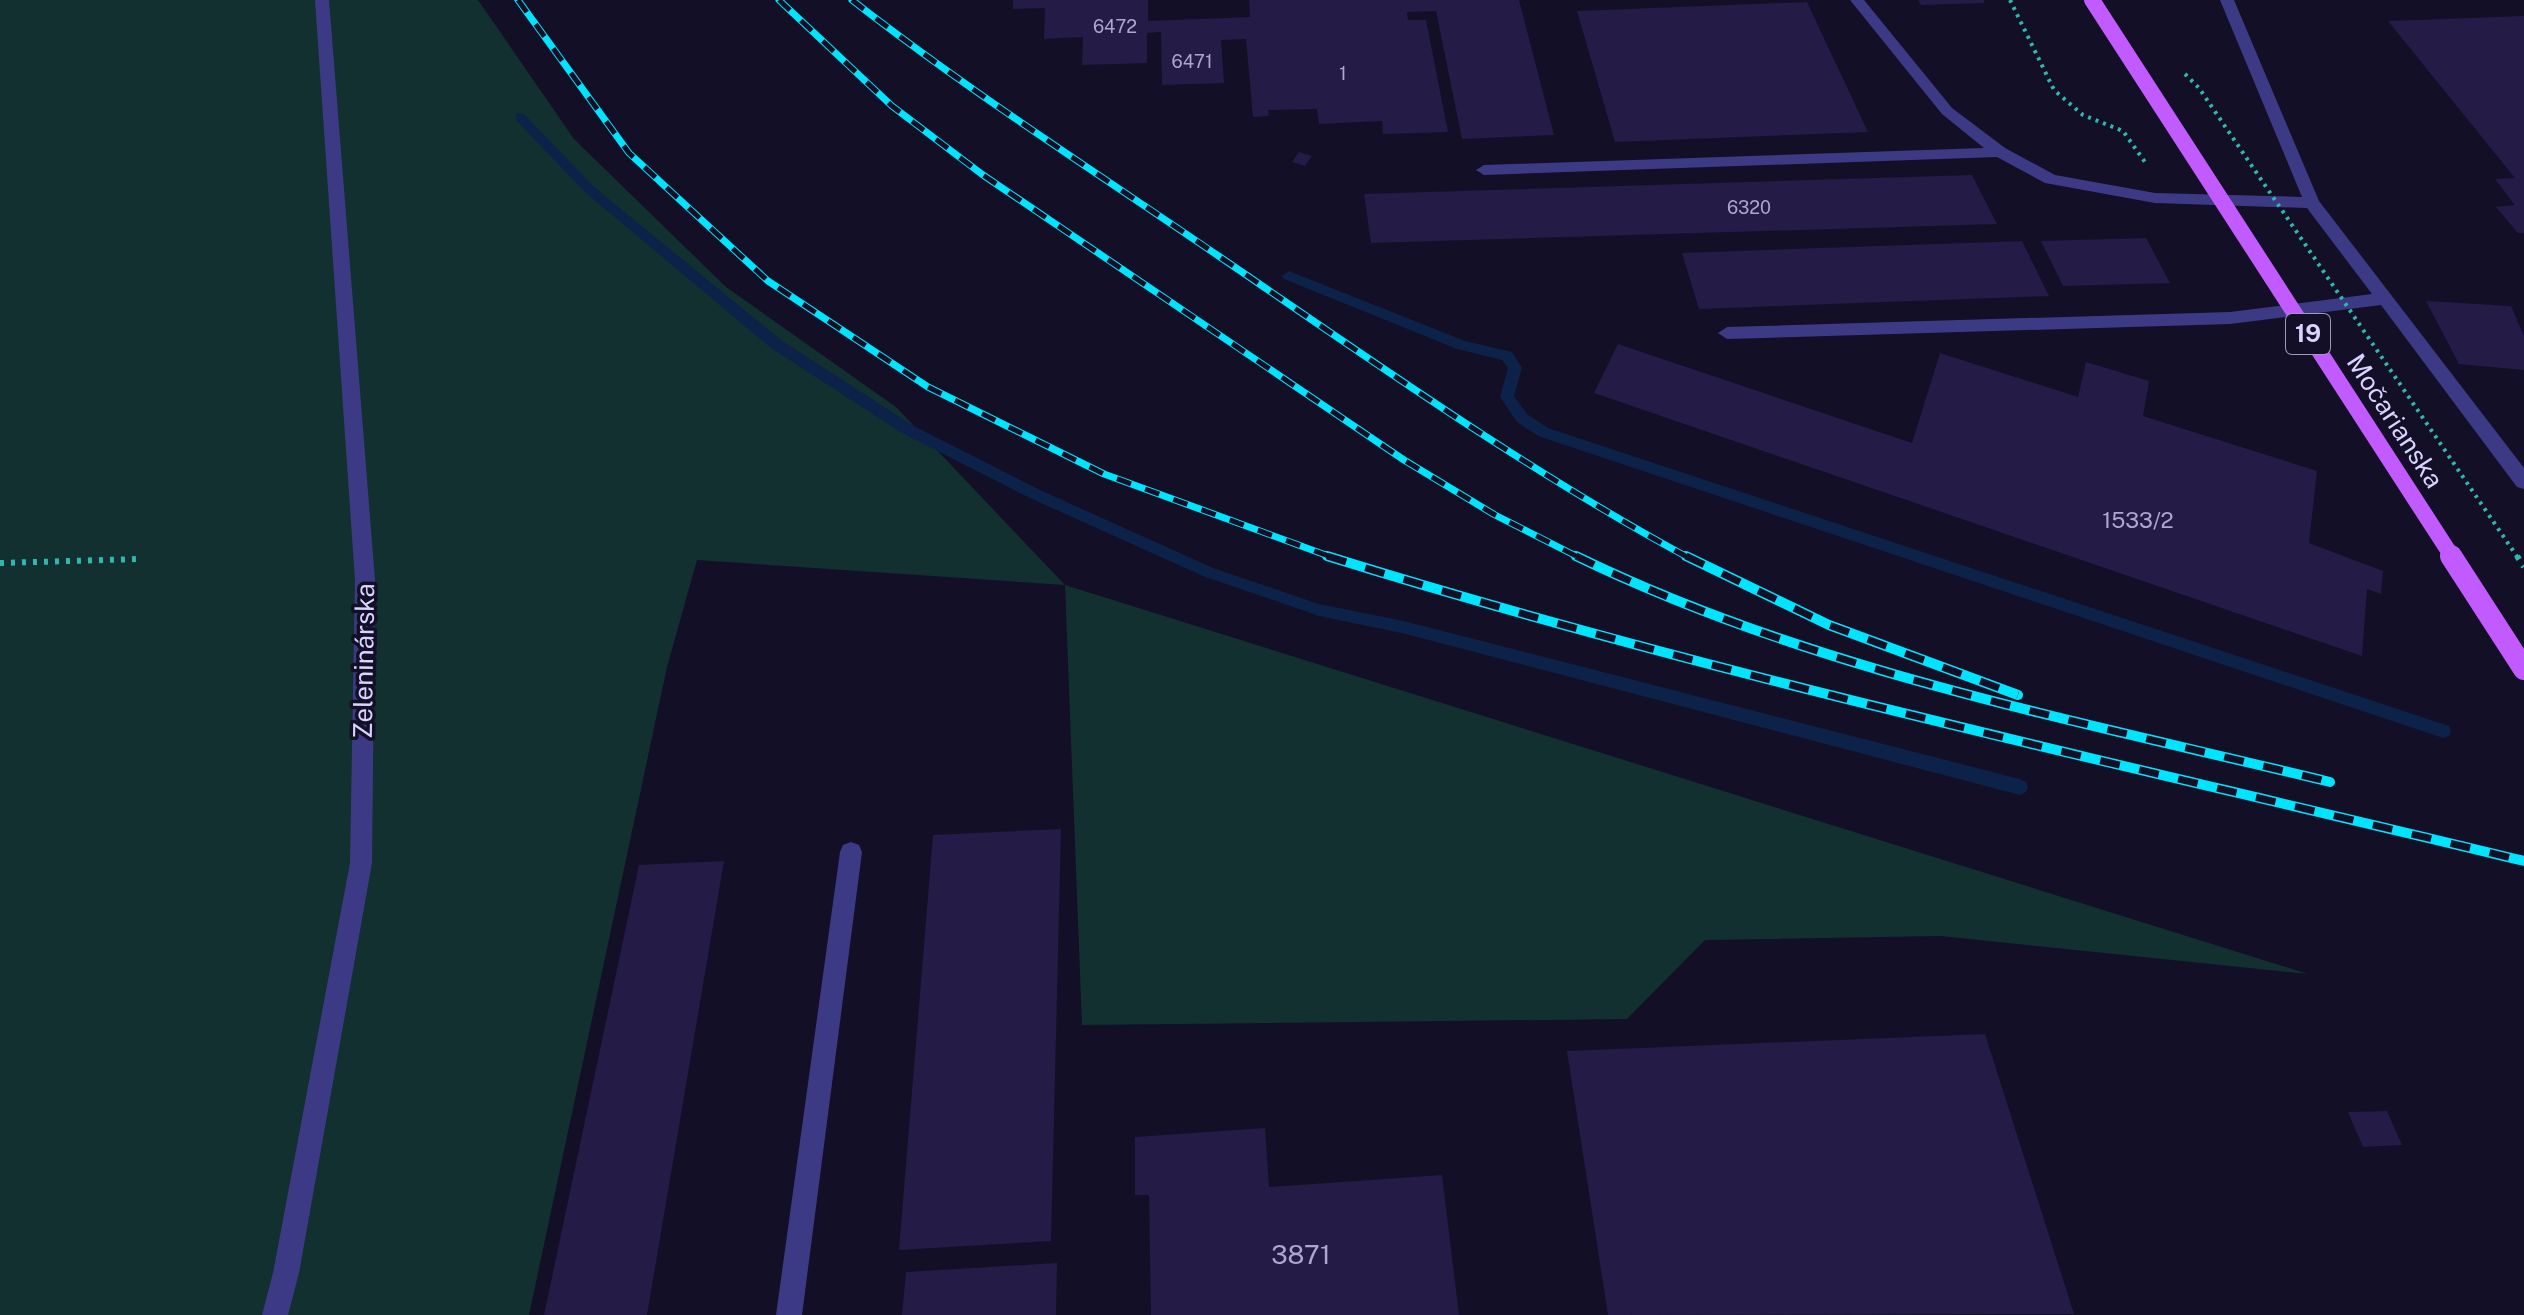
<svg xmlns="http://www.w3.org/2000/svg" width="2524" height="1315" viewBox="0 0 2524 1315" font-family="'Public Sans',sans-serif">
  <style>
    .green { fill: #12302f }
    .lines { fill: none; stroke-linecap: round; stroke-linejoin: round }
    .stream { fill: #0c2248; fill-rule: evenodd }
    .building { fill: #241b47 }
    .path-far1 { stroke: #2fb8b0; stroke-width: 4; stroke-dasharray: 3 5; stroke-linecap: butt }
    .path { stroke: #2fb8b0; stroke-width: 6; stroke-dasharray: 4 7; stroke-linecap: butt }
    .lane { fill: #3d3a85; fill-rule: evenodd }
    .rail-far1-casing { stroke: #00e5ff; stroke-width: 7 }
    .rail-casing { stroke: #00e5ff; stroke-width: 10 }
    .rail-far1 { stroke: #130f26; stroke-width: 5; stroke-dasharray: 15; stroke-linecap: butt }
    .rail { stroke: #130f26; stroke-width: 7; stroke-dasharray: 20; stroke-linecap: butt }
    .path-bridge-far1 { stroke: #2fb8b0; stroke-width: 4; stroke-dasharray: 3 5; stroke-linecap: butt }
    .path-bridge { stroke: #2fb8b0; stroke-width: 6; stroke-dasharray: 4 7; stroke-linecap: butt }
    .primary-bridge-far1 { stroke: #c25bff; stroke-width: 16 }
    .primary-bridge { stroke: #c25bff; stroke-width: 22 }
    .labels { text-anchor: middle; stroke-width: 7; stroke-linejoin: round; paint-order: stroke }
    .far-number-label { font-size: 18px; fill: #aca6d1 }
    .number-label { font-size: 22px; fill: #aca6d1 }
    .shield { fill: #130f26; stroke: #9e99be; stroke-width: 2 }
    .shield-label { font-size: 24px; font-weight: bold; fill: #d9d4ff }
    .street-label { font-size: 26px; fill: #d9d4ff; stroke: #130f26 }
    .near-number-label { font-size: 26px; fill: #aca6d1 }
  </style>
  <rect width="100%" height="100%" fill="#130f26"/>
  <!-- green -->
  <polygon class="green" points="0,0 478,0 574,139 726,287 896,407 1065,585 2308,974 1941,936 1705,940 1627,1019 1082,1025 1065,585 697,560 667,667 529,1315 0,1315"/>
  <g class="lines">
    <!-- stream -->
    <g class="stream">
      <polygon points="520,113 524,114 594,187 781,340 912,425 1040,490 1213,568 1319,604 1404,621 2020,779 2026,782 2028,787 2026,792 2020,795 1406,634 1319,616 1203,576 1030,498 902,433 771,348 586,193 516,120 516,114"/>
      <polygon points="1289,271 1465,341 1512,352 1522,368 1514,396 1527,414 1548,428 2443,724 2449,726 2451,731 2449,736 2443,738 1538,436 1517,422 1500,397 1508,368 1502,360 1457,349 1284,279 1282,276"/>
    </g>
  </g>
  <!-- building -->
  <g class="building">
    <polygon points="1013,0 1148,0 1148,21 1250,17 1249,0 1519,0 1554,135 1462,139 1436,11 1407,12 1408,20 1426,20 1448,132 1383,134 1382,121 1319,124 1317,109 1268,110 1269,116 1253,117 1246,39 1221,40 1224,83 1162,85 1161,32 1147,33 1147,63 1082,65 1083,37 1044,39 1045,8 1013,9"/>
    <polygon points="1918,0 1984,0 1984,3 1921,5"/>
    <polygon points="1807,2 1868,132 1615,142 1577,11"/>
    <polygon points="2524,16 2524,233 2518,233 2496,207 2515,205 2495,179 2515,178 2388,21"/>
    <polygon points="1299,152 1312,156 1305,166 1292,162"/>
    <polygon points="1972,175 1997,224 1371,243 1364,194"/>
    <polygon points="2146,238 2170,283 2063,286 2041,241"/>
    <polygon points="2022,241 2049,296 1699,309 1682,253"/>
    <polygon points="2426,301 2511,306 2524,336 2524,370 2459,364"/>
    <polygon points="1618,344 1912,443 1940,353 2078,397 2086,362 2149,381 2143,416 2317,471 2309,543 2383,571 2381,594 2367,589 2362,656 1594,393"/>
    <polygon points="1061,829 1051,1241 899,1250 933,835"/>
    <polygon points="724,861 647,1315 544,1315 639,865"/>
    <polygon points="1985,1034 2074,1314 1608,1315 1567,1051"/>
    <polygon points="2387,1111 2402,1145 2363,1147 2348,1112"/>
    <polygon points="1265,1128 1269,1187 1442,1175 1459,1315 1151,1315 1149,1195 1135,1195 1135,1137"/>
    <polygon points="1057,1263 1056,1315 902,1315 906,1272"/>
  </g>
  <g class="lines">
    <!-- path-far1 -->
    <polyline class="path-far1" points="2010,0 2054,90 2083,115 2123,131 2145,162"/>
    <!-- path -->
    <polyline class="path" points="0,563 140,559"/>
    <!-- lane -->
    <g class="lane">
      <polygon points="315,0 329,0 375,580 372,863 299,1273 288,1315 262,1315 273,1273 350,863 355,580"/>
      <polygon points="1850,0 1864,0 1952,108 2005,148 2055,175 2155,193 2302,197 2220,0 2234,0 2319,201 2524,468 2524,489 2517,487 2381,305 2230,324 1727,339 1718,333 1727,327 2230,312 2372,294 2307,208 2155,203 2045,183 1997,157 1484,175 1476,170 1484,165 1984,148 1942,114"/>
      <polygon points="851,842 859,845 862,852 802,1315 776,1315 840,852 843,845"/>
    </g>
    <defs>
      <g id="rail-far1">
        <polyline points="518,0 629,153 768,281 928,387 1104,474 1334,558"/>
        <polyline points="779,0 892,106 983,175 1404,460 1495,515 1580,558"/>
        <path d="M852 0C970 92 1096 172 1220 257 1374 362 1526 470 1689 558"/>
      </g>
      <g id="rail">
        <path d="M1327 556C1720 678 2124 764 2524 861"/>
        <path d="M1576 556C1813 671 2076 720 2330 782"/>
        <polyline points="1686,556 1829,625 2018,695"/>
      </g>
    </defs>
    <!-- rail-far1 casing -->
    <use href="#rail-far1" class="rail-far1-casing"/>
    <!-- rail casing -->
    <use href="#rail" class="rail-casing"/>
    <!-- rail-far1 -->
    <use href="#rail-far1" class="rail-far1"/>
    <!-- rail -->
    <use href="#rail" class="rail"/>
    <!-- path-bridge-far1 -->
    <polyline class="path-bridge-far1" points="2185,74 2199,88 2518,558"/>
    <!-- path-bridge -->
    <polyline class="path-bridge" points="2517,556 2524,567"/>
    <!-- primary-bridge-far1 -->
    <polyline class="primary-bridge-far1" points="2092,0 2453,558"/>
    <!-- primary-bridge -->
    <polyline class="primary-bridge" points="2451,556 2524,669"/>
  </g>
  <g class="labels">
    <!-- far-number labels -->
    <g class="far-number-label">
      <text x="1115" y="33">6472</text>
      <text x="1192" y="68">6471</text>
      <text x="1343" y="80">1</text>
      <text x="1749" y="214">6320</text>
    </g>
    <!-- number labels -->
    <g class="number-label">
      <text x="2138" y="528">1533/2</text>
    </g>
    <!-- shield labels -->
    <rect class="shield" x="2286" y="314" width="44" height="40" rx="6"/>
    <g class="shield-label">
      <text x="2308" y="342">19</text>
    </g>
    <!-- street labels -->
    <g class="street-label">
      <text transform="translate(2395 421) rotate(57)" y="9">Močarianska</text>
      <text transform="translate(364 661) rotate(-89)" y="9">Zeleninárska</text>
    </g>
    <!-- near-number labels -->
    <g class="near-number-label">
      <text x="1301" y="1264">3871</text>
    </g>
  </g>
</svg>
